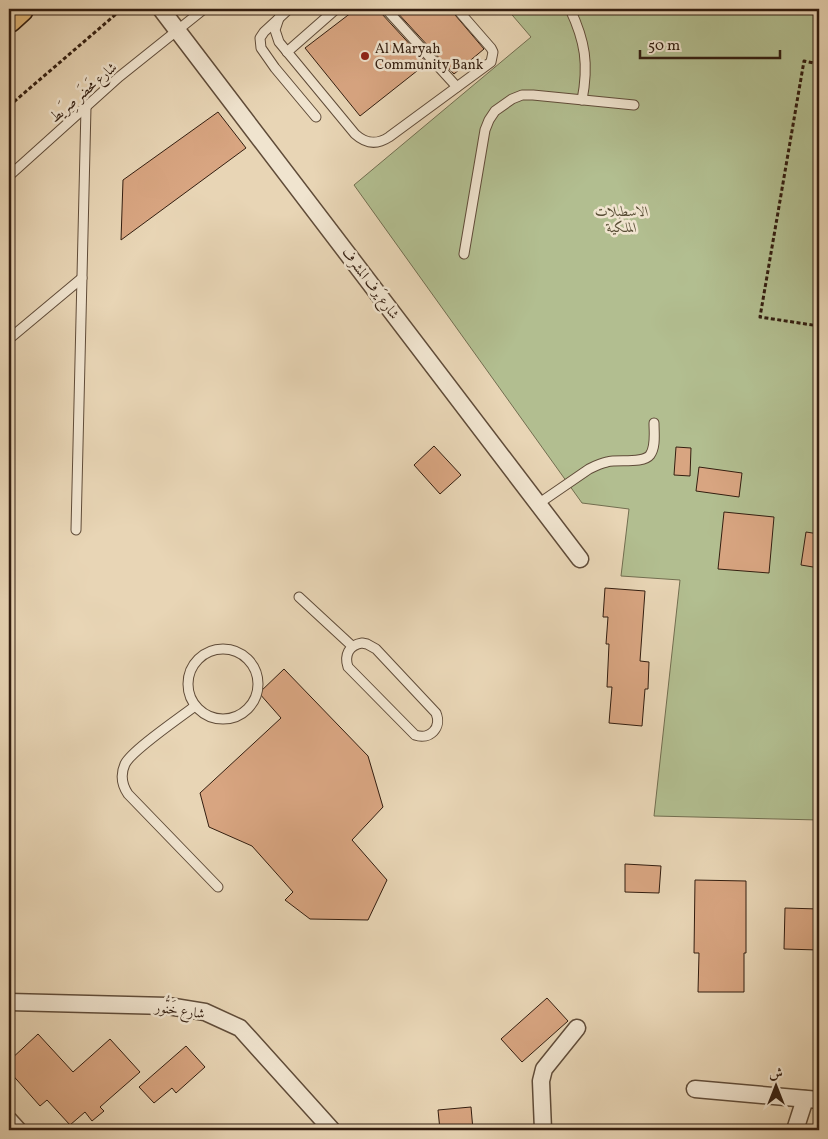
<svg xmlns="http://www.w3.org/2000/svg" width="828" height="1139" viewBox="0 0 828 1139" font-family="Vollkorn,Amiri,serif">
  <style>
    .green { fill: #b2be90; stroke: #726e50 }
    .building { fill: #d8a581; stroke: #331e10 }
    .lines { fill: none; stroke-linecap: round; stroke-linejoin: round }
    .service-casing { stroke: #604c39; stroke-width: 11 }
    .minor-casing { stroke: #604c39; stroke-width: 19 }
    .primary-casing { stroke: #331e10; stroke-width: 29 }
    .path { stroke: #331e10; stroke-width: 3; stroke-dasharray: 4 2.5; stroke-linecap: butt }
    .service { stroke: #f0e4cf; stroke-width: 9 }
    .minor { stroke: #f0e4cf; stroke-width: 16 }
    .primary { stroke: #e4ba7a; stroke-width: 26 }
    .poi-dot { fill: #8f2418; stroke: #f0e4cf; stroke-width: 2 }
    .labels { text-anchor: middle; stroke-width: 5; stroke-linejoin: round; paint-order: stroke }
    .poi-label { font-size: 14px; fill: #331e10; stroke: #f0e4cf; text-anchor: start }
    .street-label { font-size: 14px; fill: #331e10; stroke: #f0e4cf }
    .park-label { font-size: 14px; font-style: italic; fill: #594e36; stroke: #f0e4cf }
  </style>
  <rect width="100%" height="100%" fill="#e8d5b5"/>
  <filter id="stains"><feTurbulence type="fractalNoise" baseFrequency=".004" numOctaves="4"/><feColorMatrix values="0 0 0 0 .2 0 0 0 0 .09 0 0 0 0 .02 0 0 0 .5 -.17"/></filter>
  <radialGradient id="worn" r=".72"><stop offset=".6" stop-color="#630" stop-opacity="0"/><stop offset="1" stop-color="#630" stop-opacity=".3"/></radialGradient>
  <!-- green -->
  <polygon class="green" points="507,9 819,9 819,820 654,816 680,580 621,576 629,509 582,503 354,185 531,37"/>
  <!-- building -->
  <g class="building">
    <polygon points="356,9 380,9 381,13 427,63 360,116 305,48"/>
    <polygon points="394,9 450,9 484,49 454,74"/>
    <polygon points="218,112 246,148 121,240 123,180"/>
    <polygon points="434,446 461,475 440,494 414,465"/>
    <polygon points="676,447 691,448 690,476 674,475"/>
    <polygon points="699,467 742,473 739,497 696,491"/>
    <polygon points="724,512 774,517 769,573 718,569"/>
    <polygon points="806,532 819,534 819,568 801,565"/>
    <polygon points="605,588 645,591 640,661 649,662 648,689 645,689 642,726 609,723 612,687 607,687 609,644 606,644 608,617 603,617"/>
    <polygon points="284,669 368,756 383,807 352,840 387,880 368,920 310,919 285,900 293,892 252,846 209,827 200,793 281,718 259,693"/>
    <polygon points="625,864 661,866 659,893 625,892"/>
    <polygon points="695,880 746,881 746,953 744,953 744,992 698,992 699,953 694,953"/>
    <polygon points="785,908 819,909 819,950 784,949"/>
    <polygon points="547,998 568,1021 522,1062 501,1039"/>
    <polygon points="38,1034 73,1072 110,1039 140,1072 100,1107 104,1111 92,1121 85,1112 70,1125 47,1100 40,1106 9,1071 9,1061"/>
    <polygon points="186,1046 205,1067 176,1093 172,1088 154,1103 139,1087"/>
    <polygon points="471,1107 473,1130 440,1130 438,1110"/>
  </g>
  <g class="lines">
    <defs>
      <g id="service">
        <polyline points="289,9 264,32 260,38 261,48 275,68 316,117"/>
        <polyline points="386,9 457,87"/>
        <path d="M570 9C585 41 589 64 582 100"/>
        <path d="M279 18 275 30 279 42 355 134C366 144 377 145 389 137L491 62 493 52 491 48 457 9"/>
        <polyline points="287,52 336,9"/>
        <polyline points="9,176 119,77 204,9"/>
        <polyline points="464,254 485,130 489,120 495,111 512,99 522,95 533,95 634,105"/>
        <polyline points="9,339 82,278"/>
        <path d="M538 504 589 469C595 466 601 463 607 462 618 459 643 464 650 455 656 447 654 433 654 423"/>
        <polyline points="76,530 86,107"/>
        <polyline points="299,597 352,646"/>
        <path d="M362 643 367 644 376 649 436 713C442 728 430 740 415 735L348 667C344 655 349 645 362 643Z"/>
        <circle cx="223" cy="684" r="35"/>
        <path d="M195 706C181 717 132 750 125 764 120 775 122 785 128 794L218 887"/>
      </g>
      <g id="minor">
        <polyline points="161,9 580,559"/>
        <polyline points="9,1002 168,1006 205,1012 240,1028 332,1130"/>
        <polyline points="695,1089 819,1100"/>
        <polyline points="9,1120 18,1130"/>
        <polyline points="543,1130 541,1081 544,1069 577,1028"/>
        <polyline points="795,1130 805,1099"/>
      </g>
      <polyline id="primary" points="9,19 20,9"/>
    </defs>
    <!-- service casing -->
    <use href="#service" class="service-casing"/>
    <!-- minor casing -->
    <use href="#minor" class="minor-casing"/>
    <!-- primary casing -->
    <use href="#primary" class="primary-casing"/>
    <!-- path -->
    <g class="path">
      <polyline points="819,64 804,61 760,317 819,326"/>
      <polyline points="9,106 122,9"/>
    </g>
    <!-- service -->
    <use href="#service" class="service"/>
    <!-- minor -->
    <use href="#minor" class="minor"/>
    <!-- primary -->
    <use href="#primary" class="primary"/>
  </g>
  <!-- markers -->
  <circle class="poi-dot" cx="365" cy="56" r="5"/>
  <g class="labels">
    <!-- poi labels -->
    <g class="poi-label">
      <text x="375" y="53">Al Maryah<tspan x="375" dy="16">Community Bank</tspan></text>
    </g>
    <!-- street labels -->
    <g class="street-label">
      <text transform="translate(83 92) rotate(-41)" y="5">شارع مَحضَر صِرَيط</text>
      <text transform="translate(371 283) rotate(53)" y="5">شارع يَرف المشرف</text>
      <text transform="translate(180 1010) rotate(8)" y="5">شارع خَنُّور</text>
    </g>
    <!-- park labels -->
    <g class="park-label">
      <text x="622" y="216">الاسطبلات<tspan x="622" dy="16">الملكية</tspan></text>
    </g>
  </g>
  <!-- margin -->
  <rect width="828" height="1139" fill="none" stroke="#e8d5b5" stroke-width="30"/>
  <rect x="10" y="10" width="808" height="1119" fill="none" stroke="#331e10" stroke-width="2.5"/>
  <rect x="15" y="15" width="798" height="1109" fill="none" stroke="#331e10"/>
  <!-- north arrow -->
  <g transform="translate(776 1086)" stroke="#f0e4cf" stroke-width="4" paint-order="stroke">
  <path d="M0-4L9 19L0 12L-9 19Z" fill="#331e10"/>
  <text y="-8" font-size="14" font-weight="bold" text-anchor="middle" fill="#331e10">ش</text>
  </g>
  <!-- scale -->
  <path d="M640 50v8h140v-8" fill="none" stroke="#331e10" stroke-width="2.5"/>
  <text x="648" y="50" font-size="15" fill="#331e10" stroke="#f0e4cf" stroke-width="4" paint-order="stroke">50 m</text>
  <rect width="100%" height="100%" filter="url(#stains)"/>
  <rect width="100%" height="100%" fill="url(#worn)"/>
</svg>
